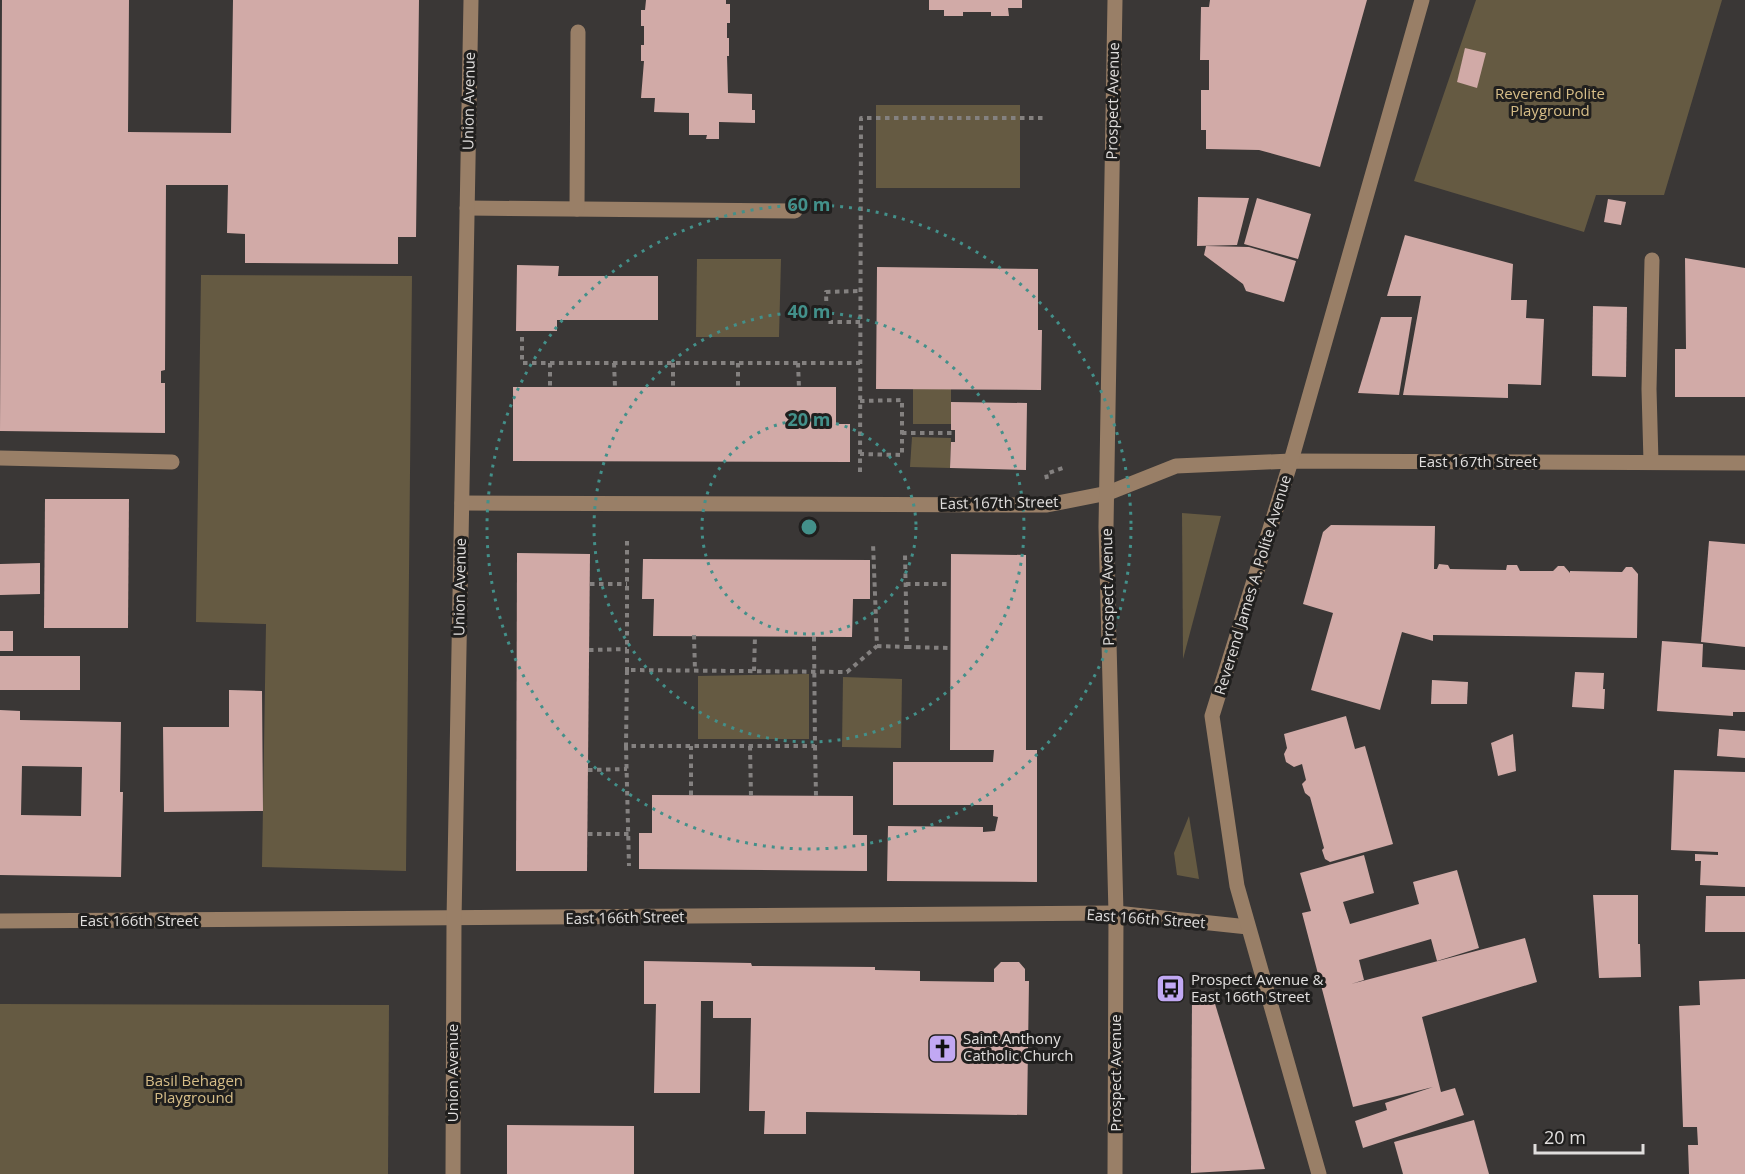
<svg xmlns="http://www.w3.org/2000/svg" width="1745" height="1174" viewBox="0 0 1745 1174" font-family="'Open Sans',sans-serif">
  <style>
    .green { fill: #655a42 }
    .building { fill: #d1aaa7; fill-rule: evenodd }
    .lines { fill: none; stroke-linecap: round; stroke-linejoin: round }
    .path { stroke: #848180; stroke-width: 4; stroke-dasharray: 4.5 4.5; stroke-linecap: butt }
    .minor { stroke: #997f67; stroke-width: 15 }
    .ring { fill: none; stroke: #43908a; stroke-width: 3; stroke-dasharray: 3 6 }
    .labels { text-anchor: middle; stroke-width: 6; stroke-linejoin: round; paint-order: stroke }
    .park-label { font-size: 15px; fill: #d7be88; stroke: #201f1e }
    .street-label { font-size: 15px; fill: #e0dedd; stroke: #201f1e }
    .poi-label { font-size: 15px; fill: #e0dedd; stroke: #201f1e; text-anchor: start }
    .centre { fill: #43908a; stroke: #201f1e; stroke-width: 3 }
    .ring-label { font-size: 18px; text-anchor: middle; font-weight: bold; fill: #43908a; stroke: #201f1e; stroke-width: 6; stroke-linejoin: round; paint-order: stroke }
  </style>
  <rect width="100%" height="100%" fill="#3a3736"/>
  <!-- green -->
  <g class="green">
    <polygon points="1476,0 1722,0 1664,195 1596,195 1584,232 1414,181"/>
    <rect x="876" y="105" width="144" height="83"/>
    <polygon points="697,259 781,259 779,337 696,337"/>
    <polygon points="201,275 412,276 406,871 262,867 266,624 196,622"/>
    <rect x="913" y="389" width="38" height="35"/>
    <polygon points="912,437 951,438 950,468 910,467"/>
    <polygon points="1182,513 1221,516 1183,659"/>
    <polygon points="809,674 809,739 698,739 698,676"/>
    <polygon points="843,677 902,679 901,748 842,747"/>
    <polygon points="1189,816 1199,879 1177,875 1174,853"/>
    <polygon points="0,1004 389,1005 388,1174 0,1174"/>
  </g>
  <!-- building -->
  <g class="building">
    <polygon points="2,0 129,0 128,132 231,133 233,0 419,0 416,237 398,237 398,264 245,263 245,234 227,233 228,185 166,185 165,370 161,371 161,383 165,383 165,433 0,431"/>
    <polygon points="646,0 726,0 726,4 730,4 730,23 727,23 727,38 729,38 729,56 727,56 728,93 752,94 752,110 755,110 755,123 719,122 719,139 706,139 707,135 689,135 689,113 654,112 655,98 641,98 644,61 641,61 641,45 644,45 644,26 641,26 641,10 645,10"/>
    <polygon points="929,0 1022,0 1022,8 1008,8 1009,16 991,16 991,12 963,12 963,16 944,16 944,10 929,10"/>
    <polygon points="1210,0 1367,0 1320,167 1259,150 1206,149 1206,130 1201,130 1201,90 1209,90 1209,60 1200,60 1201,7 1209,7"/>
    <polygon points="1465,48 1486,53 1477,88 1457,82"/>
    <polygon points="1198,197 1249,198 1237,245 1197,246"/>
    <polygon points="1257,198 1311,214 1298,259 1244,244"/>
    <polygon points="1608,199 1626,202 1621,225 1604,222"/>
    <polygon points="1405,235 1513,264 1511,300 1527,300 1526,318 1544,319 1541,385 1508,384 1508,398 1403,395 1421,296 1387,296"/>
    <polygon points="1206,246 1249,247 1296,261 1284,302 1246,291 1243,284 1204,255"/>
    <polygon points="1685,258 1745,268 1745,397 1675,397 1675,349 1686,349"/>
    <polygon points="517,265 559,266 558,276 658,276 658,320 557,320 557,331 516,331"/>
    <polygon points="877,267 1038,269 1038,330 1042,330 1041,390 876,389"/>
    <polygon points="1593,306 1627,307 1626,377 1592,376"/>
    <polygon points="1381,317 1412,317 1399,395 1358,393"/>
    <polygon points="513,387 836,387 836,424 850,424 850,462 513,461"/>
    <polygon points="951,402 1027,403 1026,470 950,468 951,442 955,442 955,430 951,430"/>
    <polygon points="45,499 129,499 128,628 44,628"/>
    <polygon points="1331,525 1435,526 1434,569 1437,569 1439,564 1448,565 1450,569 1506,570 1507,565 1517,565 1520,571 1553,571 1558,566 1564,566 1570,573 1570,571 1622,572 1626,567 1632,567 1638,574 1637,638 1433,635 1433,641 1402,632 1380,710 1311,690 1333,613 1303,604 1323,532"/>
    <polygon points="1709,541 1745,544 1745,647 1701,642"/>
    <polygon points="517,553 590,554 587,871 516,871"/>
    <polygon points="951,554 1026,555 1026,750 1037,750 1037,882 887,881 888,826 983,827 983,832 995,831 998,817 993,816 993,805 893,805 893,762 993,762 994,750 950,750"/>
    <polygon points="643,559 870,560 870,599 853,599 852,637 653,636 654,599 642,599"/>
    <polygon points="40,563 40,594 0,595 0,564"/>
    <rect x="0" y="631" width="13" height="20"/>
    <polygon points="1662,641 1703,644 1702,667 1745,670 1745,712 1733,712 1733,716 1657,711"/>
    <rect x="0" y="656" width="80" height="34"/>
    <polygon points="1575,672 1604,673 1603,689 1605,689 1604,709 1572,707"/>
    <polygon points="1432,680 1468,682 1467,704 1431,704"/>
    <polygon points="229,690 262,691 263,811 164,812 163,727 229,727"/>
    <path d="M0 710 20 711V720L121 722 120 792H123L121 877 0 875ZM22 766 82 767 81 816 21 815Z"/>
    <polygon points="1346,716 1355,749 1365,746 1393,844 1330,862 1325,859 1322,850 1324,848 1310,797 1305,793 1302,784 1306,780 1302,764 1294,767 1286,762 1284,754 1287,748 1284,734"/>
    <polygon points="1719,729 1745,731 1745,758 1717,756"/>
    <polygon points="1513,734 1516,771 1498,776 1491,743"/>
    <polygon points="1674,770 1745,772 1745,887 1700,885 1701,861 1695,861 1695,854 1718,855 1718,852 1671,850"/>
    <polygon points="652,795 853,796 853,835 867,835 867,871 639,869 639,833 652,833"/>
    <polygon points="1364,855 1374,893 1343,902 1350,924 1419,904 1413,882 1457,870 1479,948 1437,961 1431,939 1359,960 1364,980 1351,984 1525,938 1537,982 1422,1017 1441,1092 1455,1088 1464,1115 1363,1148 1355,1121 1387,1110 1385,1103 1433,1087 1353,1107 1302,913 1311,911 1300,873"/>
    <polygon points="1593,895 1638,895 1638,944 1640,944 1641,977 1599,978"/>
    <polygon points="1706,896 1745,896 1745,932 1705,932"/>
    <polygon points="644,961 751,963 752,966 875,967 875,970 920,971 920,981 994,982 994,969 1001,962 1019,962 1025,969 1025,981 1029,981 1027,1115 806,1112 806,1134 764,1134 765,1111 749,1111 751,1018 713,1018 713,1001 701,1001 700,1093 654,1093 656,1004 644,1004"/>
    <polygon points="1745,979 1745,1174 1689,1174 1688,1145 1698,1145 1697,1127 1683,1127 1679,1006 1700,1005 1699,981"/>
    <polygon points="1213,997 1265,1169 1191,1173 1192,998"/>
    <polygon points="1474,1120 1489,1174 1403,1174 1394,1142"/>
    <polygon points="507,1125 634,1126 634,1174 507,1174"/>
  </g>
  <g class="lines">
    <!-- path -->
    <g class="path">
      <polyline points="860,322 827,322 826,292 860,291"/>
      <polyline points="522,337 522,363 860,363"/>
      <polyline points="550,363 550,387"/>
      <polyline points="614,363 615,387"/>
      <polyline points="673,363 673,387"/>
      <polyline points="738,363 738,387"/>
      <polyline points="798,363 799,388"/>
      <polyline points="860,401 902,400 902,455 860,454"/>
      <polyline points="902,433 955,433"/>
      <polyline points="860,472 861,118 1044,118"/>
      <polyline points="1047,479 1046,474 1063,468"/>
      <polyline points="627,541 627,673"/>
      <polyline points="590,584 627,584"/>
      <polyline points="906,584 950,584"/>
      <polyline points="694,635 695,671"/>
      <polyline points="814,637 815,746 626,746 627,670 847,672 877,646 873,543"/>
      <polyline points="877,646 907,647 905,555"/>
      <polyline points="907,647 950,648"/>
      <polyline points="589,650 627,649"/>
      <polyline points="754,671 755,636"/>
      <polyline points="626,746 629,866"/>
      <polyline points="750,746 751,796"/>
      <polyline points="815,746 816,796"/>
      <polyline points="588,770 627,769"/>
      <polyline points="691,795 691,746"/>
      <polyline points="588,834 629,834"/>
    </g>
    <!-- minor -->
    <g class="minor">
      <polyline points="467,208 795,211"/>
      <polyline points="577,209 578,32"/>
      <polyline points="0,458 172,462"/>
      <polyline points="1651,462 1649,389 1652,260"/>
      <polyline points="462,503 1047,505 1108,493 1176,466 1291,461 1745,463"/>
      <polyline points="0,921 1116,913 1248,927"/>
      <polyline points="453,1174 454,920 471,0"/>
      <polyline points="1115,1174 1116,913 1106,527 1115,0"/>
      <polyline points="1319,1174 1237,886 1212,716 1291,461 1422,0"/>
    </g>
  </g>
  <!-- distance rings -->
  <g class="ring">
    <circle cx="809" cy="527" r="107"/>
    <circle cx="809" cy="527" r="215"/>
    <circle cx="809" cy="527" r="322"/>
  </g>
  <!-- icons -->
  <defs>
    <symbol id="bus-square" viewBox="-11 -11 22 22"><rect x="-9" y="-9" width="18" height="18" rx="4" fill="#c1a8f3" stroke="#201f1e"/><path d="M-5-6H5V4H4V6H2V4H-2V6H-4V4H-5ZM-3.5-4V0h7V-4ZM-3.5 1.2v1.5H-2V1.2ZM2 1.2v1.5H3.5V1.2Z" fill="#111"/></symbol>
    <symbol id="church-square" viewBox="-11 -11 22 22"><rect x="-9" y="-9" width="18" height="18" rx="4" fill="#c1a8f3" stroke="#201f1e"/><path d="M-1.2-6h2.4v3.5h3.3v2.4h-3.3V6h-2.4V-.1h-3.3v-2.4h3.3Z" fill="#111"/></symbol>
  </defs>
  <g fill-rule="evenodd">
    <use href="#bus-square" x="1154" y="972" width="33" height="33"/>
    <use href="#church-square" x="926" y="1032" width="33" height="33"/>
  </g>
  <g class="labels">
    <!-- park labels -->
    <g class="park-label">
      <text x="1550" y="99">Reverend Polite<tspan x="1550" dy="17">Playground</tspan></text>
      <text x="194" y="1086">Basil Behagen<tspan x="194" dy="17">Playground</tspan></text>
    </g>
    <!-- street labels -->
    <g class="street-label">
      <text transform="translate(469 101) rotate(-89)" y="5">Union Avenue</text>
      <text transform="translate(1113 101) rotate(-89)" y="5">Prospect Avenue</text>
      <text x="1478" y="467">East 167th Street</text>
      <text transform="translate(999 503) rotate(-1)" y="5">East 167th Street</text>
      <text transform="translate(1253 585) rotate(-73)" y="5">Reverend James A. Polite Avenue</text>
      <text transform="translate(460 587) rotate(-89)" y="5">Union Avenue</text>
      <text transform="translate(1108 587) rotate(-91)" y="5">Prospect Avenue</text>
      <text transform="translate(625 918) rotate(-1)" y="5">East 166th Street</text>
      <text transform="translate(1146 919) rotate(4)" y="5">East 166th Street</text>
      <text x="139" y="926">East 166th Street</text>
      <text transform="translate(453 1073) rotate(-90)" y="5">Union Avenue</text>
      <text transform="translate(1116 1073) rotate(-90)" y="5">Prospect Avenue</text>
    </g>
    <!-- poi labels -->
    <g class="poi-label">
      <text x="1191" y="985">Prospect Avenue &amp;<tspan x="1191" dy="17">East 166th Street</tspan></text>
      <text x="963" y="1044">Saint Anthony<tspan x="963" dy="17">Catholic Church</tspan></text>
    </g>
  </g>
  <circle cx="809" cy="527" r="9" class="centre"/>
  <g class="ring-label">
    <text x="809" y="211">60 m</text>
    <text x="809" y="318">40 m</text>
    <text x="809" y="426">20 m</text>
  </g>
  <!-- scale -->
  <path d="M1535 1144v9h108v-9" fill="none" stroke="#e0dedd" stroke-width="3"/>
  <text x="1544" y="1144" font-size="18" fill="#e0dedd" stroke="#201f1e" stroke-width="4.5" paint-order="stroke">20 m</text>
</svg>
